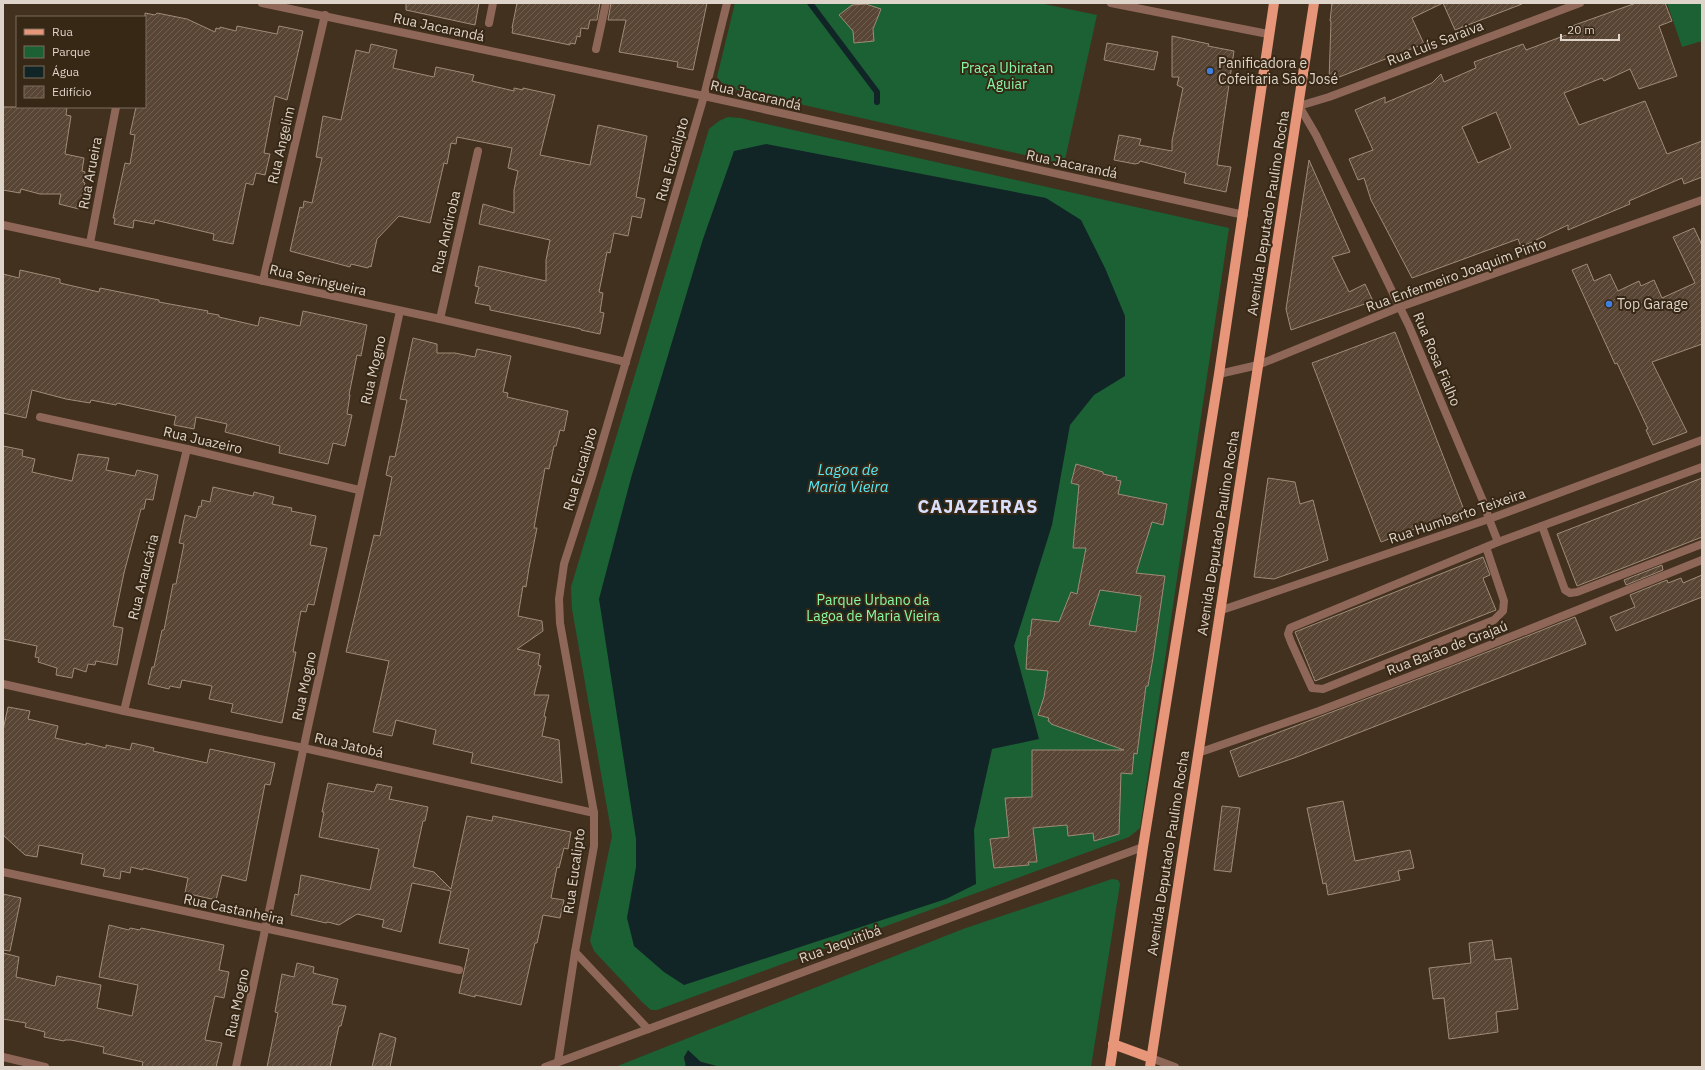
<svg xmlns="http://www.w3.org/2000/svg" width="1705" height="1070" viewBox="0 0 1705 1070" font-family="'IBM Plex Sans',sans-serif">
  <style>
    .green { fill: #1b6134 }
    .water { fill: #112527 }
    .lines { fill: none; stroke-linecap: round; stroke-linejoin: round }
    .stream { stroke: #112527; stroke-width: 6 }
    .building { fill: url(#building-hatch); stroke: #a08b77; fill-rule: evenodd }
    .service { stroke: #8f6758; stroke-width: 8 }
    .minor { stroke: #8f6758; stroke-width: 8 }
    .primary { stroke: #e89679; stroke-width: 10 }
    .shop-dot { fill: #3f7fe0; stroke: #372715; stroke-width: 1.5 }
    .labels { text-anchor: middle; stroke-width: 4; stroke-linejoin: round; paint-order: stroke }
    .street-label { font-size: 14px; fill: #dfd4c9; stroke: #372715 }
    .poi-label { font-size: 14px; fill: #dfd4c9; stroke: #372715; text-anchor: start }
    .park-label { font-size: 14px; fill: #85f9a6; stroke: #372715 }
    .water-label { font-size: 15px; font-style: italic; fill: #56ebf9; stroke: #372715 }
    .district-label { font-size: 18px; font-weight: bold; letter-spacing: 1px; fill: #d8dffc; stroke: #372715 }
  </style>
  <defs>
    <pattern id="building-hatch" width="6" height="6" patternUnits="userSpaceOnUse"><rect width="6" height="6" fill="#584534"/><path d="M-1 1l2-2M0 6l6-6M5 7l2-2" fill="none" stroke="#705f50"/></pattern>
  </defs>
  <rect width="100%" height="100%" fill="#42311f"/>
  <!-- green -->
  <g class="green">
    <polygon points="735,3 1039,3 1097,15 1064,164 725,87 717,77"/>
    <polygon points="1667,3 1702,3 1702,41 1682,47"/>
    <polygon points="728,117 740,118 1229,228 1140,828 1129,837 657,1010 651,1010 642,1002 594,951 590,941 612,836 572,609 571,587 709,129 719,121"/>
    <polygon points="1112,879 1118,880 1120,884 1091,1067 720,1067 684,1057 686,1067 615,1067 963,929"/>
  </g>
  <!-- water -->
  <g class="water">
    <polygon points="766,144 1046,198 1081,220 1105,268 1125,316 1125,376 1094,395 1070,425 1052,525 1014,646 1039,739 992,749 974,830 976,884 946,899 684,985 664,972 634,946 627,918 636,867 636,839 599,599 631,478 703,239 734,151"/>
    <polygon points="688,1050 701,1062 720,1067 686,1067 684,1057"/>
  </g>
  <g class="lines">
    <!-- stream -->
    <polyline class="stream" points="810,3 877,92 877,102"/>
  </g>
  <!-- building -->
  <g class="building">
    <polygon points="406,3 479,3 475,25 406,10"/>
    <polygon points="517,3 600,3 597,20 590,20 588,29 581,28 580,37 577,36 575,44 570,43 570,45 512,33 513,28 512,28"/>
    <polygon points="611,3 707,3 693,70 677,67 678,62 619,52 626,20 608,20"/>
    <polygon points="1332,3 1522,3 1522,4 1455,30 1443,3 1412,18 1424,44 1329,81 1331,21 1330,21"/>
    <path d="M1636 3H1665L1672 21 1659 26 1677 76 1639 89 1630 69 1604 81 1602 78 1564 93 1579 125 1645 101 1667 154 1702 141V177L1684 184 1682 178 1629 201 1630 204 1568 230V225L1521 247 1518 239 1412 278 1371 200 1364 178 1358 180 1349 159 1373 150 1355 110 1385 97V103L1432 83 1441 74 1444 82 1476 68 1474 62 1523 44 1526 50 1574 32 1572 26ZM1496 112 1511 148 1478 163 1462 127Z"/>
    <polygon points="866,4 881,9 873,29 874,41 854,43 853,31 839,15 852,5"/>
    <polygon points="145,13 155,15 157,13 187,19 215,32 216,28 220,29 220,27 236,31 237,26 277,34 279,26 303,31 287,100 275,96 264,153 270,154 265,175 256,173 253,185 246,183 233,244 213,240 214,234 155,220 154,224 134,220 133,228 114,224 115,218 113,218 125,163 130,164 135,135 130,134 136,107 145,107"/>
    <polygon points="1172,36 1209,44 1208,46 1234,51 1217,165 1231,167 1226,192 1184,183 1186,173 1140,161 1139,163 1135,164 1114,160 1119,135 1141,139 1139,145 1172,151 1172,141 1183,88 1177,85 1179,77 1172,77"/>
    <polygon points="1107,43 1158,52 1154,70 1104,60"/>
    <polygon points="371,44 397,50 393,68 434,77 436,67 474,75 472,81 514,91 514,88 523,90 523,88 555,95 540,155 590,165 598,125 647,136 636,197 645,199 641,218 632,216 628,236 614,233 610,253 607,252 599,292 603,293 600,312 604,313 600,334 581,330 581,329 490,310 490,306 475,303 479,287 475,286 479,266 546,281 546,260 550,240 479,224 483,204 514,213 514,190 518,171 508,168 512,148 457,137 456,144 451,143 447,164 444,163 430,223 399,216 377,239 371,267 369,266 368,268 351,264 350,267 290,251 300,207 303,208 304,201 312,203 322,158 316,157 323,116 341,120 356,50 369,53"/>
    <polygon points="3,107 67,107 66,115 71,116 65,154 84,158 82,171 85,172 83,182 85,183 79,209 59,204 61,194 40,194 21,189 20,193 3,190"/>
    <polygon points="1309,160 1350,252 1332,257 1349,292 1365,284 1373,301 1291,330 1286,309"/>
    <polygon points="1694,228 1702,245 1702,344 1652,362 1687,432 1653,445 1646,430 1648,429 1617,363 1615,364 1572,270 1587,264 1594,281 1610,274 1618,291 1639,281 1641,286 1654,280 1662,298 1695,283 1673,237"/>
    <polygon points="20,270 60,279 60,283 99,292 100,288 159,300 159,302 208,311 207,313 219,315 219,317 258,326 260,317 300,326 303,311 367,325 361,356 357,355 349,395 350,395 347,414 352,415 345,446 333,443 328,464 279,453 280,446 225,432 227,424 196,417 194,429 174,425 176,416 117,403 116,405 91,400 90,403 66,399 32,390 26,418 3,413 3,274 19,278"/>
    <polygon points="1395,332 1464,510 1381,542 1312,363"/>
    <polygon points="413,338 437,344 437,353 455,353 475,357 477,349 511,356 503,392 508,393 507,397 568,411 564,431 560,430 556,446 554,446 549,469 545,468 534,528 537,528 529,568 526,587 523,586 518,616 542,621 543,631 517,649 540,654 538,665 541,666 534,695 549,695 544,716 546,717 542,736 559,740 562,783 471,763 473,753 433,744 436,730 396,720 392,736 373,732 389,661 346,652 374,535 380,536 392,477 386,475 390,456 395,457 407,400 400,399"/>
    <polygon points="3,446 23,450 22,456 35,459 32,472 72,481 78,454 109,458 106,470 135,476 137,470 158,475 153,500 146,499 144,509 141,509 124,573 113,626 123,628 117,665 96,661 95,665 88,664 86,672 74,668 72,678 56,675 57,668 38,662 39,658 35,657 37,646 3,639"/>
    <path d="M1076 464 1103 472V474L1117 477 1116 480 1121 481 1118 494 1167 504 1163 525 1152 522 1136 573 1165 576 1153 658 1148 686H1146L1137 754 1134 753 1132 774 1121 773 1119 834 1094 841 1093 833 1068 836 1067 825 1033 828 1037 862H1028L1029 865 994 868 990 839 1009 837 1005 798 1032 797V750H1124L1051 724V723L1048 721 1049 718 1038 715 1044 697 1048 671 1026 669 1028 636H1030L1032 619 1059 622 1071 592 1077 594 1086 548H1073L1079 485 1071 483ZM1100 590 1141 596 1136 632 1089 625Z"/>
    <polygon points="1268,478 1295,482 1300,504 1313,500 1328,560 1274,579 1254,577"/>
    <polygon points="1702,478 1702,537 1577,586 1557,534"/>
    <polygon points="213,487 253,496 254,492 274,497 272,504 292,508 291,511 316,516 310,545 327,548 314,605 308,604 306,612 301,611 293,652 296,652 282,723 231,712 233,704 209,699 212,686 182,680 180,688 170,686 169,689 148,684 152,667 154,667 162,630 164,630 173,584 176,584 184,544 179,543 185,515 196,518 199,506 201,507 202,500 210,502"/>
    <polygon points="1483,557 1490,575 1483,578 1484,581 1496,610 1315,681 1295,632"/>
    <polygon points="1662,565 1663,570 1626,585 1624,580"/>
    <polygon points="1702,575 1702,597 1616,631 1610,617 1635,607 1630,595 1667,580 1668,583 1681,578 1683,583"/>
    <polygon points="1575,617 1586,644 1294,758 1239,777 1230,751 1452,666"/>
    <polygon points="8,707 30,711 28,719 58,726 55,738 86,745 86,743 106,748 106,745 130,750 132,743 154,748 153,751 207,763 210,749 275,763 270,785 265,784 246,881 222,875 216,900 185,893 188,878 143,868 143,870 131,867 130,873 121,871 120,879 103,876 105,869 81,864 83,854 39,845 37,857 25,855 3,835 3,730"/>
    <polygon points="328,783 374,792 377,784 392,787 389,799 428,807 425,821 423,821 413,867 434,872 451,889 467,816 492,821 493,816 571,832 568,849 564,848 559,868 557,867 551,898 564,900 560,918 543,915 537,943 535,943 521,1005 475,995 475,997 459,993 469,949 439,943 451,891 412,883 401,932 382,927 384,920 357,914 339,925 328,922 326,923 291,915 295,894 298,895 301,875 370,890 379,849 319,837 324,812 322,812"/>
    <polygon points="1343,801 1355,861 1410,850 1414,868 1398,871 1400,880 1328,895 1326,883 1323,884 1307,808"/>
    <polygon points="1222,806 1240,808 1231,872 1214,870"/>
    <polygon points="3,894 21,898 10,951 3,950"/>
    <polygon points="109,925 129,930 130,928 140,930 141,928 224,945 219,970 229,972 224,998 215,996 205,1040 222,1043 216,1067 142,1067 143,1062 103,1053 104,1047 71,1040 65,1040 64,1041 44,1037 45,1032 25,1027 26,1023 3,1019 3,953 19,957 16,977 55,986 57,976 101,985 97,1008 132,1016 138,985 99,977"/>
    <polygon points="1492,940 1495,960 1511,958 1518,1009 1496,1012 1498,1032 1449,1039 1444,998 1433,999 1429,968 1471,963 1469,943"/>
    <polygon points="297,963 314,967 313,973 338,979 332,1004 346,1006 341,1026 339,1026 330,1067 267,1067 278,1013 275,1012 282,974 294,977"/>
    <polygon points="380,1033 396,1038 390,1067 372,1067"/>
  </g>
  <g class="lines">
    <!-- service -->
    <g class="service">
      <polyline points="1489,519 1498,542 1702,467"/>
      <polyline points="1542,526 1565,590 1570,593 1577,592 1702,544"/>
      <polyline points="1486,547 1504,601 1503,611 1494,620 1323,689 1312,688 1291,642 1288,634 1290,628 1498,542"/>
    </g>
    <!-- minor -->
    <g class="minor">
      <polyline points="262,3 704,96 1244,215"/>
      <polyline points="1111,3 1268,34"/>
      <polyline points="489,23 493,3"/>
      <polyline points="596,49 606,3"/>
      <polyline points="3,225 440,319 626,362"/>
      <polyline points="90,243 116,107"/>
      <polyline points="263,281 325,15"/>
      <polyline points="440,319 478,151"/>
      <polyline points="1219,374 1258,365 1400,307 1702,200"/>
      <polyline points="40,417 187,449 359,490"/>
      <polyline points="1489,519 1483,501 1409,326 1316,135 1299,106 1329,97 1580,3"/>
      <polyline points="1219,611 1489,519 1702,440"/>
      <polyline points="3,684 124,711 304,748 594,813"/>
      <polyline points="124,711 187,449"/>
      <polyline points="1198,753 1319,711 1450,661 1702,560"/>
      <polyline points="3,872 459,970"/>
      <polyline points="648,1029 575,952 594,846 594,813 560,623 559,599 564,564 592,477 704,96 727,3"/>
      <polyline points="3,1057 45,1067"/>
      <polyline points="1151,1058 1175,1067"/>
      <polyline points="558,1062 575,952"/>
      <polyline points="236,1067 308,727 400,311"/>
      <polyline points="545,1067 1143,847"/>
    </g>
    <!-- primary -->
    <g class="primary">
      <polyline points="1113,1044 1151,1058"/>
      <polyline points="1110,1067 1143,847 1219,374 1274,3"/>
      <polyline points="1150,1067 1314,3"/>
    </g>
  </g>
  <!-- markers -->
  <g class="shop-dot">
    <circle cx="1210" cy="71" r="4"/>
    <circle cx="1609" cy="304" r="4"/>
  </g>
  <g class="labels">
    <!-- street labels -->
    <g class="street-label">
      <text transform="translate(439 27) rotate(12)" y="5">Rua Jacarandá</text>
      <text transform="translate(1435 43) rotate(-21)" y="5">Rua Luís Saraiva</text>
      <text transform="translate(756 95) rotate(13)" y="5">Rua Jacarandá</text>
      <text transform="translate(281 145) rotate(-77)" y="5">Rua Angelim</text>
      <text transform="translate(672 159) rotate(-74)" y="5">Rua Eucalipto</text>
      <text transform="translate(1072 164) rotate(12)" y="5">Rua Jacarandá</text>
      <text transform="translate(90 173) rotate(-79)" y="5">Rua Arueira</text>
      <text transform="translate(1268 213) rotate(-81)" y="5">Avenida Deputado Paulino Rocha</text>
      <text transform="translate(446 232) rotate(-77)" y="5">Rua Andiroba</text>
      <text transform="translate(1456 275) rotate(-20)" y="5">Rua Enfermeiro Joaquim Pinto</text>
      <text transform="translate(318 280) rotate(13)" y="5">Rua Seringueira</text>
      <text transform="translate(1437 359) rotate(67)" y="5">Rua Rosa Fialho</text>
      <text transform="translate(373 370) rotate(-77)" y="5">Rua Mogno</text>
      <text transform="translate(203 440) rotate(13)" y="5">Rua Juazeiro</text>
      <text transform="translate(580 469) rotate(-73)" y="5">Rua Eucalipto</text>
      <text transform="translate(1457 516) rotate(-19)" y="5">Rua Humberto Teixeira</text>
      <text transform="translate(1218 533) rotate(-81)" y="5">Avenida Deputado Paulino Rocha</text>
      <text transform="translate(143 577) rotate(-76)" y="5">Rua Araucária</text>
      <text transform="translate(1447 648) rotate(-21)" y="5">Rua Barão de Grajaú</text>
      <text transform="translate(304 686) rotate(-78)" y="5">Rua Mogno</text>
      <text transform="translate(349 745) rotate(13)" y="5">Rua Jatobá</text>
      <text transform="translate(1168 853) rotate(-81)" y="5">Avenida Deputado Paulino Rocha</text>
      <text transform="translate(574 871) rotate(-82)" y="5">Rua Eucalipto</text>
      <text transform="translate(234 909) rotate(12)" y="5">Rua Castanheira</text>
      <text transform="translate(840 944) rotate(-20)" y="5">Rua Jequitibá</text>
      <text transform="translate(237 1003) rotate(-78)" y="5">Rua Mogno</text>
    </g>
    <!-- poi labels -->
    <g class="poi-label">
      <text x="1218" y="68">Panificadora e<tspan x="1218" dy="16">Cofeitaria São José</tspan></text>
      <text x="1617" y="309">Top Garage</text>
    </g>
    <!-- park labels -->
    <g class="park-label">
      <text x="1007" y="73">Praça Ubiratan<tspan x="1007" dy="16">Aguiar</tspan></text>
      <text x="873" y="605">Parque Urbano da<tspan x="873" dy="16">Lagoa de Maria Vieira</tspan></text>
    </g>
    <!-- water labels -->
    <g class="water-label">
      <text x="848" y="475">Lagoa de<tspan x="848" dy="17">Maria Vieira</tspan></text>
    </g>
    <!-- district labels -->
    <g class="district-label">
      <text x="978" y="513">CAJAZEIRAS</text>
    </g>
  </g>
  <!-- border -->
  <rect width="1705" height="1070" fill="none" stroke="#dfd4c9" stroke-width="8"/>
  <!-- legend -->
  <rect x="16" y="16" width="130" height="92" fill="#372715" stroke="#7a6c5d"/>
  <rect x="24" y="29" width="20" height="6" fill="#e89679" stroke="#7a6c5d"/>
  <text x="52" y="36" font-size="12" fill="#dfd4c9">Rua</text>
  <rect x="24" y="46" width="20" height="12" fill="#1b6134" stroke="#7a6c5d"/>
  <text x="52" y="56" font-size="12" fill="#dfd4c9">Parque</text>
  <rect x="24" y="66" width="20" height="12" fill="#112527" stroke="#7a6c5d"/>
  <text x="52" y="76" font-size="12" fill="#dfd4c9">Água</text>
  <rect x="24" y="86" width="20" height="12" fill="url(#building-hatch)" stroke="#7a6c5d"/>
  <text x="52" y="96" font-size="12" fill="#dfd4c9">Edifício</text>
  <!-- scale -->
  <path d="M1561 34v6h58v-6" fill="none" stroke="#dfd4c9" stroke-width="2"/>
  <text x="1567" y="34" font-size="12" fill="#dfd4c9" stroke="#372715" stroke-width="3" paint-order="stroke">20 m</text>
</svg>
